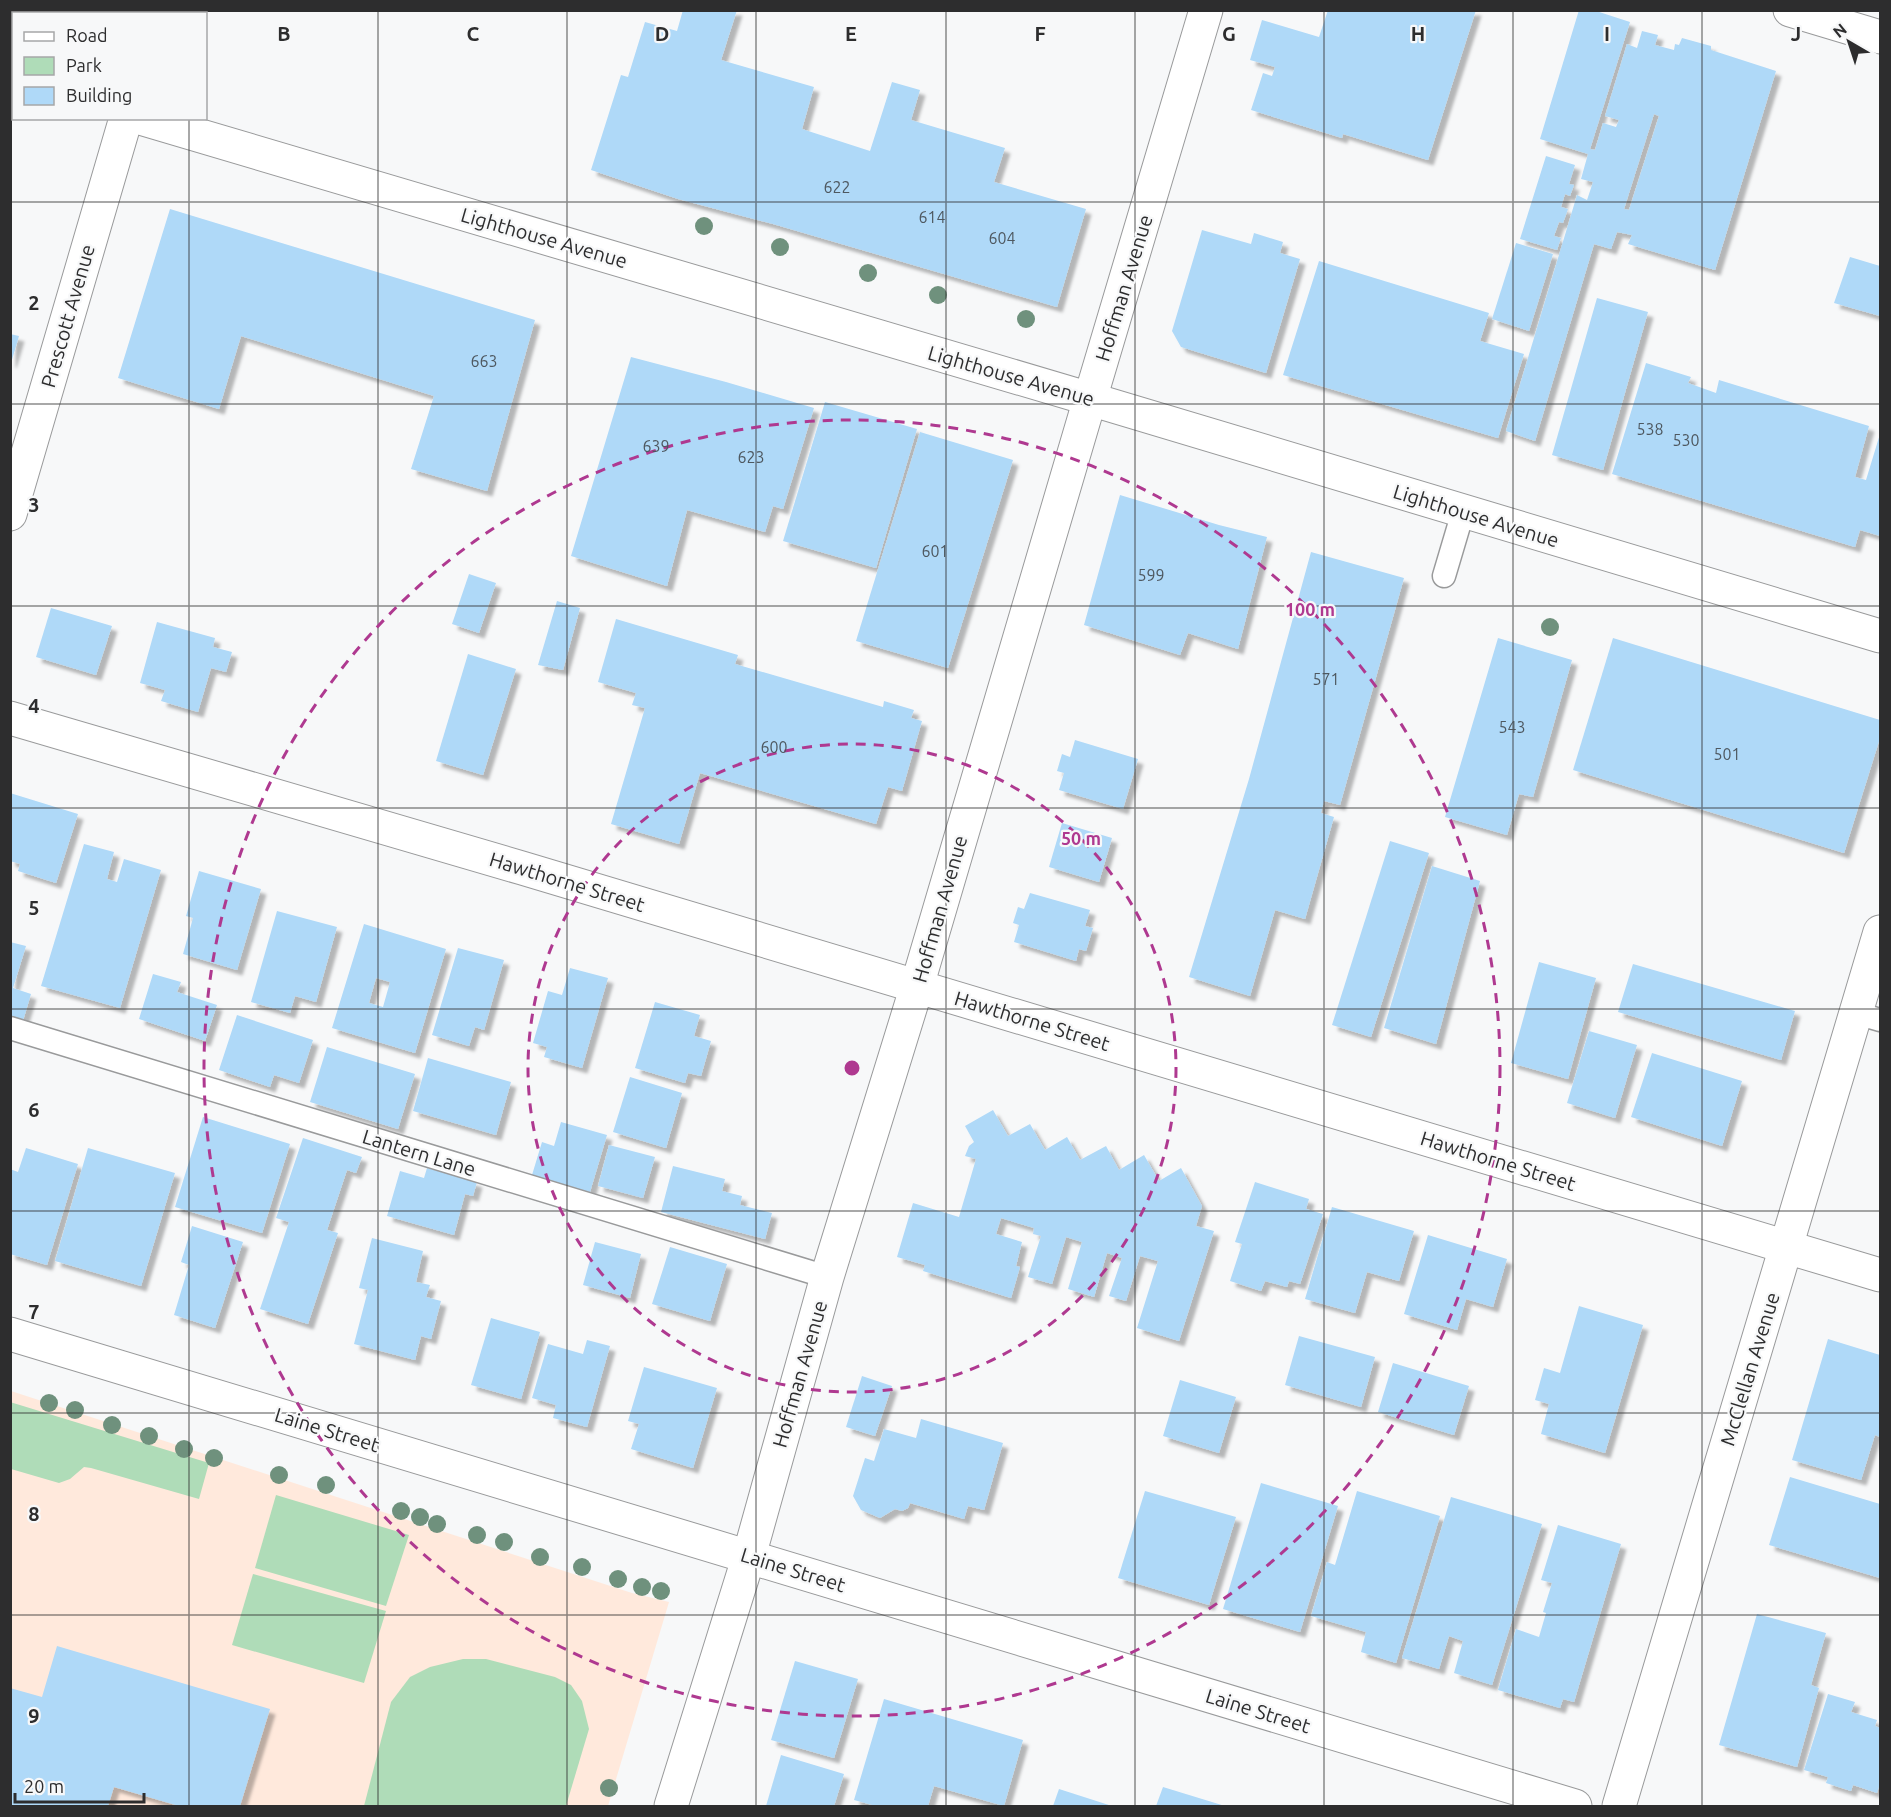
<svg xmlns="http://www.w3.org/2000/svg" width="1891" height="1817" viewBox="0 0 1891 1817" font-family="Ubuntu,sans-serif">
  <style>
    .education { fill: #ffe9dc }
    .green { fill: #afdcb8 }
    .building { fill: #afd9f8; fill-rule: evenodd; filter: url(#shadow) }
    .lines { fill: none; stroke-linecap: round; stroke-linejoin: round }
    .lane-casing { stroke: #999a9b; stroke-width: 25 }
    .street-casing { stroke: #999a9b; stroke-width: 35 }
    .secondary-casing { stroke: #999a9b; stroke-width: 35 }
    .primary-casing { stroke: #999a9b; stroke-width: 35 }
    .lane { stroke: #fff; stroke-width: 22 }
    .street { stroke: #fff; stroke-width: 33 }
    .secondary { stroke: #fff; stroke-width: 33 }
    .primary { stroke: #fff; stroke-width: 33 }
    .tree { fill: #6f917d }
    .grid { fill: none; stroke: #2d2d2e; stroke-width: 1.5; stroke-opacity: 0.55 }
    .ring { fill: none; stroke: #af3990; stroke-width: 3; stroke-dasharray: 10 8 }
    .labels { text-anchor: middle; stroke-width: 4.5; stroke-linejoin: round; paint-order: stroke }
    .number-label { font-size: 16px; fill: #4e5860 }
    .street-label { font-size: 20px; fill: #2d2d2e; stroke: #f7f8f9 }
    .grid-label { font-size: 20px; text-anchor: middle; font-weight: bold; fill: #2d2d2e; stroke: #f7f8f9; stroke-width: 4.5; stroke-linejoin: round; paint-order: stroke }
    .centre { fill: #af3990; stroke: #f7f8f9; stroke-width: 3 }
    .ring-label { font-size: 18px; text-anchor: middle; font-weight: bold; fill: #af3990; stroke: #f7f8f9; stroke-width: 4.5; stroke-linejoin: round; paint-order: stroke }
  </style>
  <defs>
    <filter id="shadow"><feDropShadow dx="5.5" dy="5.5" stdDeviation="1.5" flood-color="#0004"/></filter>
  </defs>
  <rect width="100%" height="100%" fill="#f7f8f9"/>
  <!-- education -->
  <polygon class="education" points="11,1391 632,1593 669,1602 608,1806 11,1806"/>
  <!-- green -->
  <g class="green">
    <polygon points="10,1402 209,1463 199,1499 91,1468 84,1467 70,1479 59,1483 11,1469"/>
    <polygon points="276,1495 409,1535 386,1606 255,1568"/>
    <polygon points="253,1574 386,1611 364,1683 232,1645"/>
    <polygon points="463,1659 486,1659 555,1677 571,1685 582,1701 589,1729 566,1806 364,1806 391,1702 410,1677 430,1667"/>
  </g>
  <!-- building -->
  <g class="building">
    <polygon points="683,10 737,10 721,60 814,87 802,129 870,151 892,82 920,90 911,120 1005,148 994,182 1086,209 1057,307 773,224 678,199 591,170 621,75 628,77 645,22 677,31"/>
    <polygon points="1328,10 1476,10 1428,160 1343,134 1342,138 1251,110 1263,73 1272,76 1275,67 1250,60 1262,20 1319,37"/>
    <path d="M1579 10H1593L1630 22 1590 149 1595 150 1603 123 1616 127 1619 120 1605 116 1627 44 1637 48 1642 31 1658 35 1655 45 1674 50 1675 44 1679 45 1682 38 1711 46V50L1776 71 1715 270 1628 244 1632 235 1617 232 1611 249 1594 244 1535 441 1506 431 1577 195 1587 200 1593 182 1581 179 1588 154 1540 139ZM1654 114 1659 116 1629 210 1624 209Z"/>
    <polygon points="1546,156 1575,165 1569,184 1574,185 1570,196 1565,194 1561,207 1568,209 1563,223 1559,222 1554,236 1561,238 1557,250 1520,239"/>
    <polygon points="170,209 535,320 487,491 411,469 434,396 241,336 219,409 118,378"/>
    <polygon points="1202,230 1251,244 1254,233 1283,242 1280,253 1300,259 1266,373 1181,347 1172,331"/>
    <polygon points="1516,243 1553,254 1529,331 1492,319"/>
    <polygon points="1850,257 1880,266 1880,316 1834,303"/>
    <polygon points="1319,261 1489,313 1480,341 1524,354 1498,438 1283,375"/>
    <polygon points="1597,298 1648,312 1603,470 1552,455"/>
    <polygon points="10,334 19,336 11,363 10,362"/>
    <polygon points="631,357 726,382 814,408 783,509 773,506 765,532 687,510 667,586 571,556"/>
    <polygon points="1646,363 1691,377 1688,383 1716,393 1719,380 1869,426 1855,477 1866,480 1880,434 1880,536 1860,530 1855,547 1612,474"/>
    <polygon points="825,402 917,429 876,568 783,541"/>
    <polygon points="920,432 1013,460 948,668 856,641"/>
    <polygon points="1120,495 1219,525 1267,537 1238,649 1188,633 1180,655 1084,625"/>
    <polygon points="1311,552 1404,578 1340,805 1324,801 1321,813 1334,817 1305,919 1275,910 1250,996 1189,977 1249,779"/>
    <polygon points="469,574 496,583 479,633 452,624"/>
    <polygon points="557,601 580,608 563,670 538,665"/>
    <polygon points="51,608 112,626 96,675 36,657"/>
    <polygon points="616,619 738,655 735,664 883,707 884,701 914,710 911,718 922,721 902,791 888,787 876,824 700,773 679,844 611,824 645,708 632,705 636,693 598,682"/>
    <polygon points="157,622 215,638 213,647 232,652 226,672 211,668 198,712 161,701 165,690 140,683"/>
    <polygon points="1498,638 1572,660 1533,797 1519,794 1507,835 1445,817"/>
    <polygon points="1613,638 1880,720 1880,738 1844,853 1573,770"/>
    <polygon points="468,654 516,669 483,775 436,761"/>
    <polygon points="1075,740 1138,759 1123,809 1059,790 1064,773 1057,771 1062,754 1070,757"/>
    <polygon points="10,793 78,814 56,883 18,871 20,864 10,861"/>
    <polygon points="1062,823 1112,838 1099,882 1049,867"/>
    <polygon points="1390,841 1429,853 1371,1037 1332,1025"/>
    <polygon points="84,844 114,852 107,879 117,882 124,859 161,870 120,1008 41,986"/>
    <polygon points="1432,866 1480,881 1436,1044 1384,1028"/>
    <polygon points="199,871 261,889 237,970 183,954 193,918 186,916"/>
    <polygon points="1030,893 1090,910 1085,926 1093,928 1086,951 1079,949 1076,961 1014,942 1019,925 1013,923 1018,907 1024,909"/>
    <polygon points="277,911 337,927 316,1002 295,996 290,1013 251,1002"/>
    <path d="M364 924 446 949 415 1053 332 1028ZM376 978 390 982 383 1007 369 1003Z"/>
    <polygon points="10,942 26,946 13,988 31,994 22,1024 10,1020"/>
    <polygon points="458,948 504,960 484,1030 475,1027 469,1046 432,1035"/>
    <polygon points="1539,962 1596,978 1568,1079 1511,1063"/>
    <polygon points="1633,964 1795,1011 1781,1060 1618,1012"/>
    <polygon points="570,968 608,978 582,1068 544,1057 547,1047 533,1043 548,991 562,995"/>
    <polygon points="153,974 181,982 177,992 217,1005 205,1041 139,1019"/>
    <polygon points="655,1002 700,1015 694,1036 711,1041 701,1076 688,1073 685,1083 635,1068"/>
    <polygon points="237,1015 313,1040 299,1083 274,1075 270,1087 219,1070"/>
    <polygon points="1589,1031 1637,1045 1615,1118 1567,1103"/>
    <polygon points="327,1047 415,1074 398,1129 310,1102"/>
    <polygon points="1652,1053 1742,1081 1722,1146 1631,1117"/>
    <polygon points="428,1058 511,1082 496,1135 413,1111"/>
    <polygon points="630,1077 682,1093 666,1148 613,1132"/>
    <polygon points="993,1110 1008,1136 1030,1124 1045,1150 1067,1137 1080,1160 1106,1146 1119,1170 1144,1155 1159,1181 1181,1168 1202,1206 1196,1226 1214,1231 1179,1341 1137,1328 1158,1261 1140,1256 1126,1301 1109,1296 1122,1258 1107,1253 1094,1297 1068,1289 1082,1242 1066,1237 1052,1284 1028,1277 1041,1236 1033,1234 1034,1228 1001,1218 996,1234 1022,1242 1016,1266 1020,1267 1011,1298 923,1271 925,1265 897,1257 913,1203 959,1217 976,1159 965,1156 969,1146 974,1142 965,1126"/>
    <polygon points="203,1117 290,1144 262,1233 175,1207"/>
    <polygon points="561,1122 607,1135 590,1192 532,1175 542,1142 554,1146"/>
    <polygon points="303,1138 362,1157 356,1173 347,1170 327,1230 338,1233 308,1324 260,1309 289,1222 276,1218"/>
    <polygon points="609,1145 655,1157 643,1198 598,1186"/>
    <polygon points="26,1148 78,1164 47,1265 10,1254 10,1169 18,1172"/>
    <polygon points="88,1148 175,1173 141,1286 55,1261"/>
    <polygon points="673,1166 725,1179 722,1191 742,1196 740,1205 772,1213 765,1239 661,1212"/>
    <polygon points="427,1168 477,1182 473,1196 465,1194 454,1235 387,1216 400,1171 424,1178"/>
    <polygon points="1255,1182 1309,1199 1306,1209 1323,1214 1300,1284 1289,1281 1287,1287 1265,1281 1261,1291 1230,1281 1242,1244 1235,1242"/>
    <polygon points="1332,1207 1414,1231 1399,1281 1367,1272 1355,1313 1305,1299"/>
    <polygon points="192,1226 243,1242 215,1328 174,1315 189,1265 181,1262"/>
    <polygon points="1428,1235 1507,1259 1493,1307 1466,1299 1457,1330 1404,1314"/>
    <polygon points="372,1238 423,1251 416,1282 430,1285 426,1297 441,1301 431,1339 421,1336 415,1360 354,1344 368,1290 359,1288"/>
    <polygon points="595,1242 641,1254 630,1298 583,1285"/>
    <polygon points="670,1247 727,1264 710,1321 652,1304"/>
    <polygon points="1579,1306 1643,1325 1605,1453 1541,1434 1549,1404 1535,1400 1544,1368 1560,1373"/>
    <polygon points="491,1318 540,1332 521,1399 471,1385"/>
    <polygon points="1299,1336 1375,1357 1361,1407 1285,1385"/>
    <polygon points="1828,1339 1880,1355 1880,1437 1875,1435 1861,1480 1792,1460"/>
    <polygon points="587,1340 610,1346 587,1427 553,1418 556,1405 532,1398 548,1344 583,1354"/>
    <polygon points="1393,1363 1469,1386 1454,1435 1378,1412"/>
    <polygon points="644,1367 717,1388 693,1468 631,1449 639,1424 628,1421"/>
    <polygon points="862,1376 892,1386 875,1436 846,1427"/>
    <polygon points="1180,1380 1236,1397 1219,1453 1163,1436"/>
    <polygon points="921,1419 1003,1443 984,1510 968,1506 964,1519 910,1503 908,1508 902,1511 895,1509 880,1518 861,1510 853,1496 865,1458 874,1461 884,1429 916,1438"/>
    <polygon points="1790,1477 1880,1504 1880,1578 1769,1545"/>
    <polygon points="1261,1483 1338,1506 1300,1632 1223,1609"/>
    <polygon points="1145,1491 1236,1517 1209,1605 1118,1578"/>
    <polygon points="1357,1491 1440,1516 1396,1663 1361,1652 1366,1632 1311,1616 1327,1562 1335,1565"/>
    <polygon points="1451,1497 1542,1524 1492,1685 1454,1673 1463,1641 1449,1636 1439,1669 1402,1658"/>
    <polygon points="1558,1525 1621,1544 1574,1702 1563,1699 1560,1708 1498,1690 1516,1629 1539,1637 1546,1613 1543,1612 1552,1583 1541,1580"/>
    <polygon points="1757,1614 1826,1633 1811,1685 1819,1688 1797,1767 1719,1745"/>
    <polygon points="57,1646 270,1709 240,1806 179,1806 114,1787 108,1806 10,1806 10,1688 42,1697"/>
    <polygon points="795,1661 858,1679 834,1758 771,1740"/>
    <polygon points="1828,1694 1855,1702 1851,1712 1877,1720 1875,1726 1880,1728 1880,1783 1877,1793 1853,1785 1851,1791 1826,1783 1828,1777 1804,1770"/>
    <polygon points="884,1699 1023,1740 1004,1806 934,1786 928,1806 876,1806 854,1800"/>
    <polygon points="781,1755 844,1774 834,1806 766,1806"/>
    <polygon points="1163,1787 1225,1806 1156,1806"/>
    <polygon points="1059,1789 1112,1806 1053,1806"/>
  </g>
  <g class="lines">
    <defs>
      <g id="lane">
        <polyline points="18,14 19,10"/>
        <polyline points="10,39 14,29"/>
        <polyline points="1444,576 1463,512"/>
        <polyline points="1856,1013 1880,1020"/>
        <polyline points="10,1028 827,1277"/>
      </g>
      <g id="street">
        <polyline points="158,14 158,10"/>
        <polyline points="10,718 522,868 1880,1275"/>
        <polyline points="10,1334 1575,1806"/>
        <polyline points="671,1806 749,1556 827,1277 917,986 1090,399"/>
        <polyline points="1619,1806 1880,932"/>
      </g>
      <g id="secondary">
        <polyline points="1790,10 1880,37"/>
        <polyline points="1090,399 1206,10"/>
        <polyline points="10,514 126,118"/>
      </g>
      <g id="primary">
        <polyline points="10,74 14,75"/>
        <polyline points="140,118 1090,399 1880,636"/>
      </g>
    </defs>
    <!-- lane casing -->
    <use href="#lane" class="lane-casing"/>
    <!-- street casing -->
    <use href="#street" class="street-casing"/>
    <!-- secondary casing -->
    <use href="#secondary" class="secondary-casing"/>
    <!-- primary casing -->
    <use href="#primary" class="primary-casing"/>
    <!-- lane -->
    <use href="#lane" class="lane"/>
    <!-- street -->
    <use href="#street" class="street"/>
    <!-- secondary -->
    <use href="#secondary" class="secondary"/>
    <!-- primary -->
    <use href="#primary" class="primary"/>
  </g>
  <!-- trees -->
  <g class="tree">
    <circle cx="704" cy="226" r="9"/>
    <circle cx="780" cy="247" r="9"/>
    <circle cx="868" cy="273" r="9"/>
    <circle cx="938" cy="295" r="9"/>
    <circle cx="1026" cy="319" r="9"/>
    <circle cx="1550" cy="627" r="9"/>
    <circle cx="49" cy="1403" r="9"/>
    <circle cx="75" cy="1410" r="9"/>
    <circle cx="112" cy="1425" r="9"/>
    <circle cx="149" cy="1436" r="9"/>
    <circle cx="184" cy="1449" r="9"/>
    <circle cx="214" cy="1458" r="9"/>
    <circle cx="279" cy="1475" r="9"/>
    <circle cx="326" cy="1485" r="9"/>
    <circle cx="401" cy="1511" r="9"/>
    <circle cx="420" cy="1517" r="9"/>
    <circle cx="437" cy="1524" r="9"/>
    <circle cx="477" cy="1535" r="9"/>
    <circle cx="504" cy="1542" r="9"/>
    <circle cx="540" cy="1557" r="9"/>
    <circle cx="582" cy="1567" r="9"/>
    <circle cx="618" cy="1579" r="9"/>
    <circle cx="642" cy="1587" r="9"/>
    <circle cx="661" cy="1591" r="9"/>
    <circle cx="609" cy="1788" r="9"/>
  </g>
  <!-- grid -->
  <path class="grid" d="M189 10V14M378 10V1806M567 10V1806M756 10V1806M946 10V1806M1135 10V1806M1324 10V1806M1513 10V1806M1702 10V1806M189 118V1806M10 202H1880M10 404H1880M10 606H1880M10 808H1880M10 1009H1880M10 1211H1880M10 1413H1880M10 1615H1880"/>
  <!-- distance rings -->
  <g class="ring">
    <circle cx="852" cy="1068" r="324"/>
    <circle cx="852" cy="1068" r="648"/>
  </g>
  <g class="labels">
    <!-- number labels -->
    <g class="number-label">
      <text x="837" y="193">622</text>
      <text x="932" y="223">614</text>
      <text x="1002" y="244">604</text>
      <text x="484" y="367">663</text>
      <text x="1650" y="435">538</text>
      <text x="1686" y="446">530</text>
      <text x="656" y="452">639</text>
      <text x="751" y="463">623</text>
      <text x="935" y="557">601</text>
      <text x="1151" y="581">599</text>
      <text x="1326" y="685">571</text>
      <text x="1512" y="733">543</text>
      <text x="774" y="753">600</text>
      <text x="1727" y="760">501</text>
    </g>
    <!-- street labels -->
    <g class="street-label">
      <text transform="translate(544 238) rotate(16)" y="7">Lighthouse Avenue</text>
      <text transform="translate(1124 288) rotate(-73)" y="7">Hoffman Avenue</text>
      <text transform="translate(68 316) rotate(-74)" y="7">Prescott Avenue</text>
      <text transform="translate(1011 376) rotate(16)" y="7">Lighthouse Avenue</text>
      <text transform="translate(1476 516) rotate(17)" y="7">Lighthouse Avenue</text>
      <text transform="translate(567 882) rotate(17)" y="7">Hawthorne Street</text>
      <text transform="translate(940 909) rotate(-74)" y="7">Hoffman Avenue</text>
      <text transform="translate(1032 1021) rotate(17)" y="7">Hawthorne Street</text>
      <text transform="translate(419 1153) rotate(17)" y="7">Lantern Lane</text>
      <text transform="translate(1498 1161) rotate(17)" y="7">Hawthorne Street</text>
      <text transform="translate(1750 1369) rotate(-73)" y="7">McClellan Avenue</text>
      <text transform="translate(800 1374) rotate(-74)" y="7">Hoffman Avenue</text>
      <text transform="translate(327 1430) rotate(17)" y="7">Laine Street</text>
      <text transform="translate(793 1570) rotate(17)" y="7">Laine Street</text>
      <text transform="translate(1258 1711) rotate(17)" y="7">Laine Street</text>
    </g>
  </g>
  <g class="grid-label">
    <text x="284" y="41">B</text>
    <text x="473" y="41">C</text>
    <text x="662" y="41">D</text>
    <text x="851" y="41">E</text>
    <text x="1040" y="41">F</text>
    <text x="1229" y="41">G</text>
    <text x="1418" y="41">H</text>
    <text x="1607" y="41">I</text>
    <text x="1796" y="41">J</text>
    <text x="34" y="310">2</text>
    <text x="34" y="512">3</text>
    <text x="34" y="713">4</text>
    <text x="34" y="915">5</text>
    <text x="34" y="1117">6</text>
    <text x="34" y="1319">7</text>
    <text x="34" y="1521">8</text>
    <text x="34" y="1723">9</text>
  </g>
  <circle cx="852" cy="1068" r="9" class="centre"/>
  <g class="ring-label">
    <text x="1310" y="616">100 m</text>
    <text x="1081" y="845">50 m</text>
  </g>
  <!-- border -->
  <rect width="1891" height="1817" fill="none" stroke="#2d2d2e" stroke-width="24"/>
  <!-- legend -->
  <rect x="12" y="12" width="195" height="108" fill="#f7f8f9" stroke="#a6a7a8" stroke-width="1.5"/>
  <rect x="24" y="32" width="30" height="9" fill="#ffffff" stroke="#a6a7a8" stroke-width="1.5"/>
  <text x="66" y="42" font-size="18" fill="#2d2d2e">Road</text>
  <rect x="24" y="57" width="30" height="18" fill="#afdcb8" stroke="#a6a7a8" stroke-width="1.5"/>
  <text x="66" y="72" font-size="18" fill="#2d2d2e">Park</text>
  <rect x="24" y="87" width="30" height="18" fill="#afd9f8" stroke="#a6a7a8" stroke-width="1.5"/>
  <text x="66" y="102" font-size="18" fill="#2d2d2e">Building</text>
  <!-- north arrow -->
  <g transform="translate(1849 42) rotate(321)" stroke="#f7f8f9" stroke-width="4.5" paint-order="stroke">
  <path d="M0-4.5L10 22L0 15L-10 22Z" fill="#2d2d2e"/>
  <text y="-9" font-size="16" font-weight="bold" text-anchor="middle" fill="#2d2d2e">N</text>
  </g>
  <!-- scale -->
  <path d="M15 1793v9h129v-9" fill="none" stroke="#2d2d2e" stroke-width="3"/>
  <text x="24" y="1793" font-size="18" fill="#2d2d2e" stroke="#f7f8f9" stroke-width="4.5" paint-order="stroke">20 m</text>
</svg>
